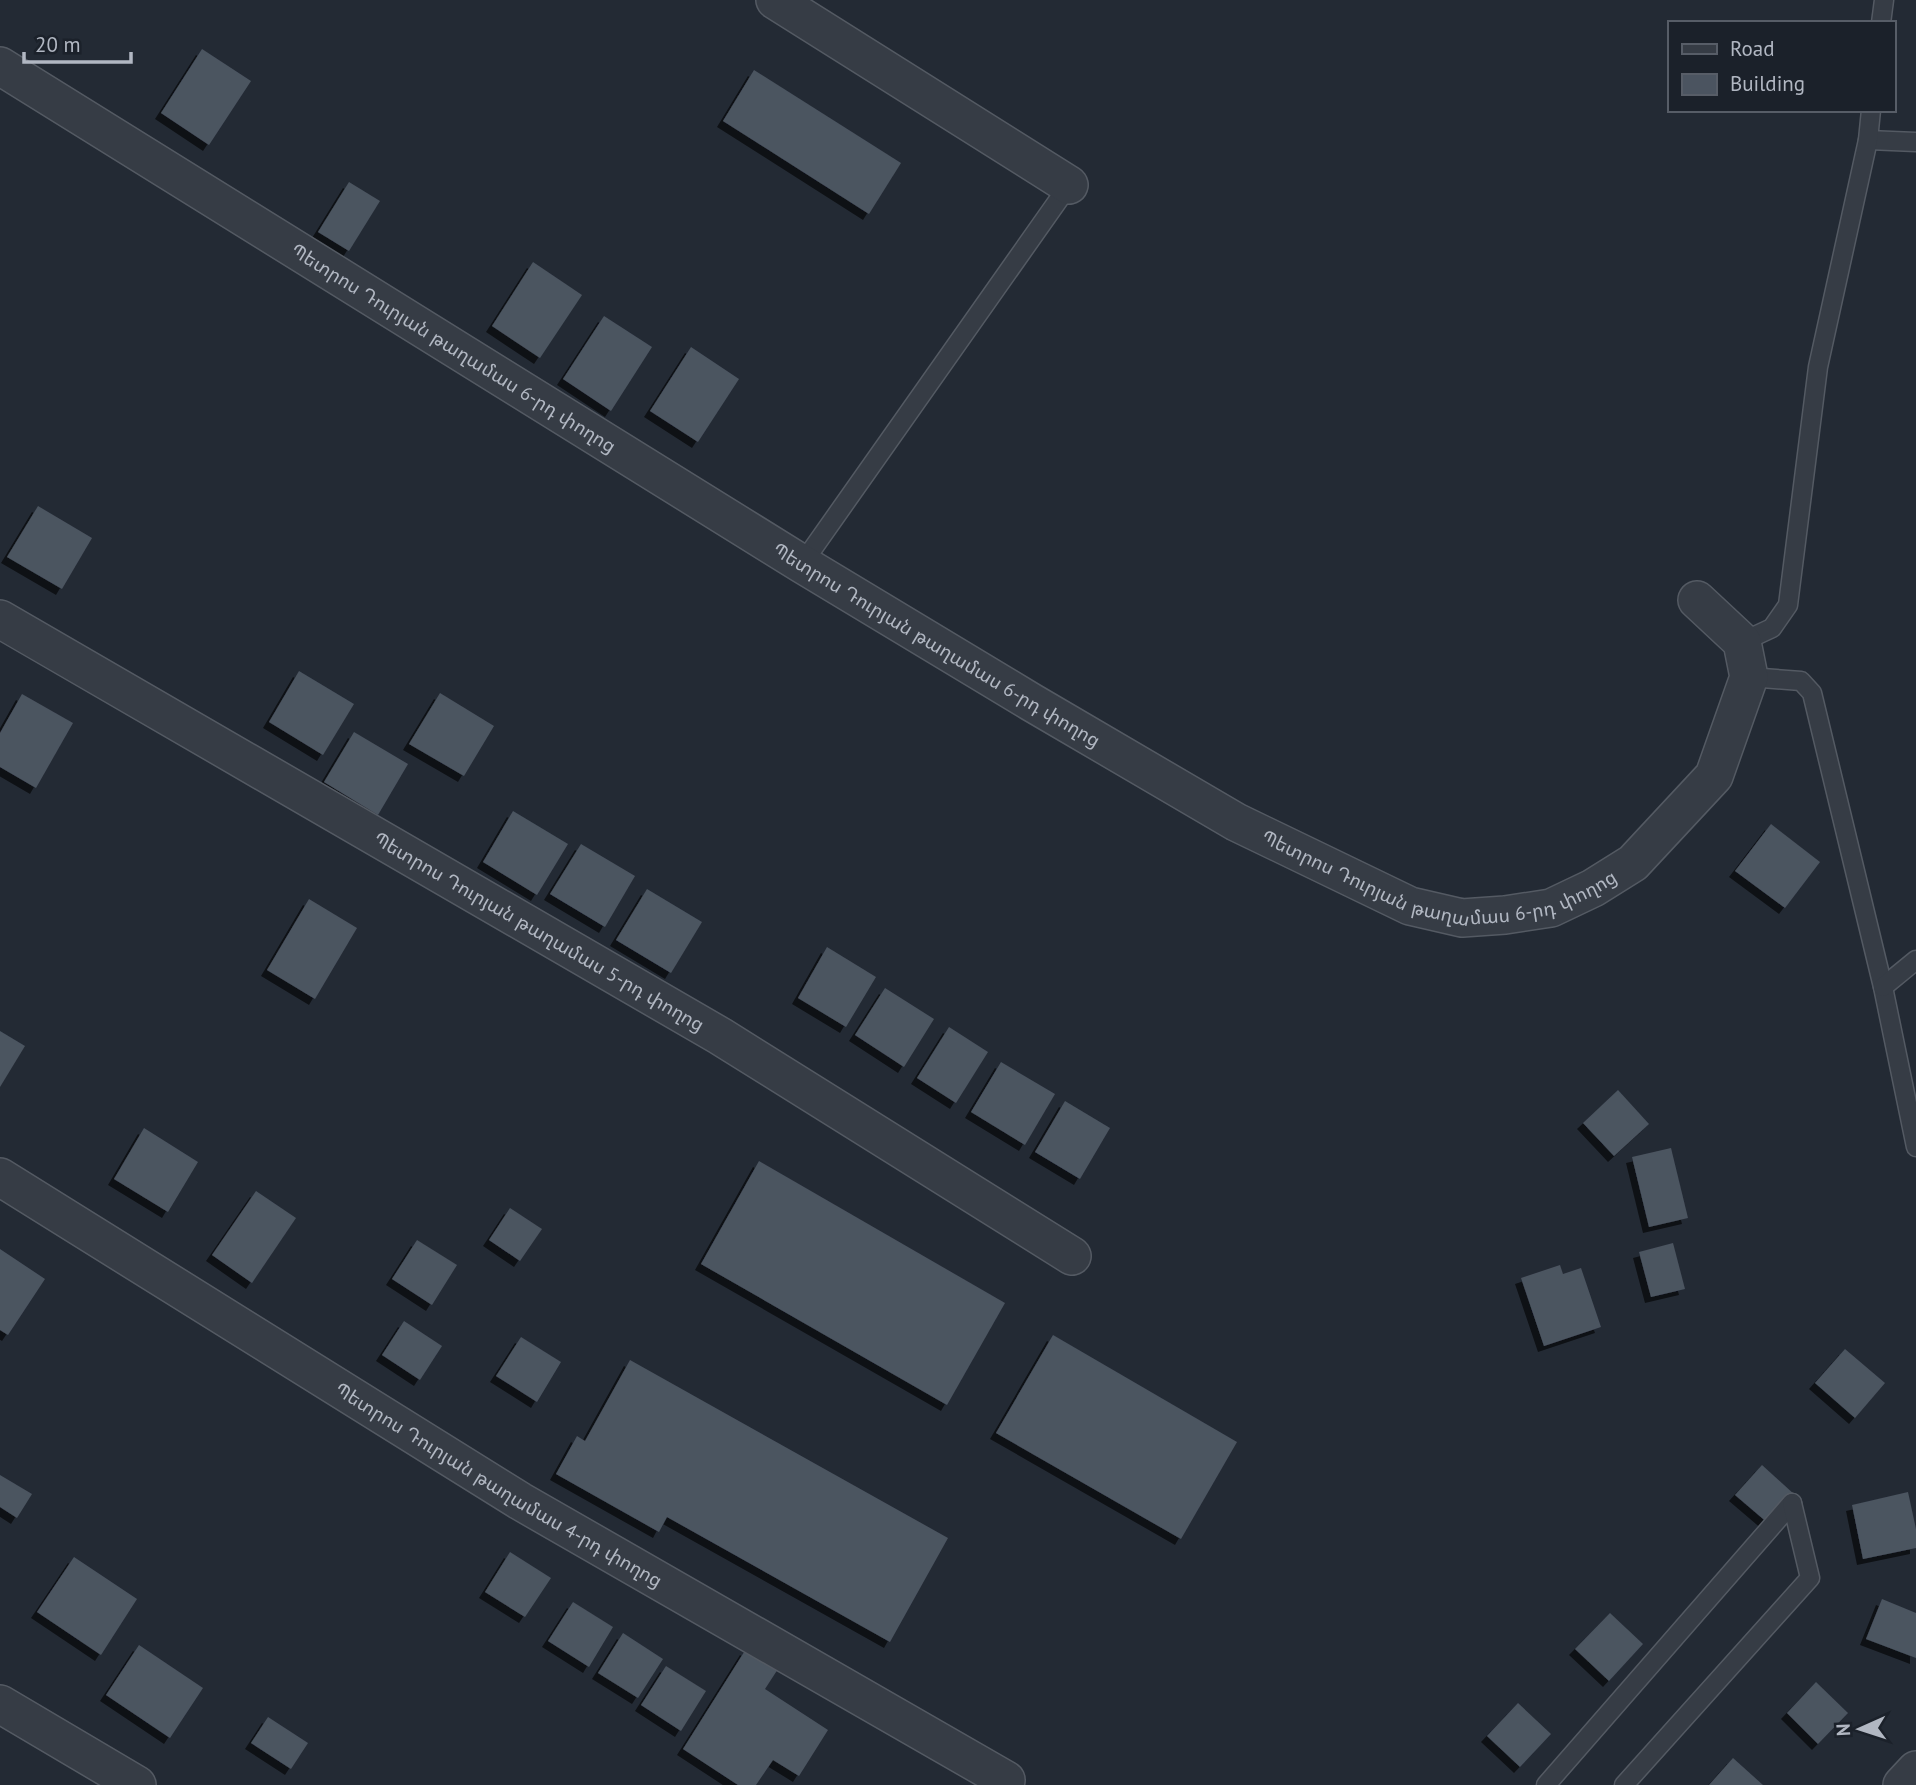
<svg xmlns="http://www.w3.org/2000/svg" width="1916" height="1785" viewBox="0 0 1916 1785" font-family="'PT Sans','Noto Sans Armenian',sans-serif">
  <style>
    .building { fill: #4b5460; filter: url(#shadow) }
    .lines { fill: none; stroke-linecap: round; stroke-linejoin: round }
    .lane-casing { stroke: #545a63; stroke-width: 21 }
    .street-casing { stroke: #545a63; stroke-width: 40 }
    .lane { stroke: #363c45; stroke-width: 18 }
    .street { stroke: #363c45; stroke-width: 37 }
    .labels { text-anchor: middle; stroke-width: 5; stroke-linejoin: round; paint-order: stroke }
    .street-label { font-size: 19px; fill: #b1b7c2; stroke: #1b212a }
  </style>
  <defs>
    <filter id="shadow"><feDropShadow dx="-6" dy="6" stdDeviation="0" flood-color="#0009"/></filter>
  </defs>
  <rect width="100%" height="100%" fill="#232a34"/>
  <!-- building -->
  <g class="building">
    <polygon points="202,49 251,81 209,145 161,113"/>
    <polygon points="754,70 901,163 869,214 723,121"/>
    <polygon points="349,182 380,201 349,251 318,232"/>
    <polygon points="533,262 582,295 540,358 492,326"/>
    <polygon points="604,316 652,347 611,411 563,379"/>
    <polygon points="691,347 739,379 698,442 650,411"/>
    <polygon points="38,506 92,538 62,589 7,557"/>
    <polygon points="299,671 354,704 323,755 269,722"/>
    <polygon points="440,693 494,726 464,776 409,744"/>
    <polygon points="22,694 73,723 36,788 0,767 0,733"/>
    <polygon points="354,732 408,764 378,815 324,782"/>
    <polygon points="513,811 568,844 537,895 483,862"/>
    <polygon points="1771,824 1820,862 1785,908 1735,871"/>
    <polygon points="581,844 635,876 605,927 550,894"/>
    <polygon points="647,889 702,922 671,973 616,940"/>
    <polygon points="309,899 357,928 315,999 267,970"/>
    <polygon points="827,947 876,977 846,1027 798,998"/>
    <polygon points="885,988 934,1019 904,1067 855,1035"/>
    <polygon points="949,1027 988,1052 956,1103 917,1078"/>
    <polygon points="0,1031 25,1046 0,1087"/>
    <polygon points="1001,1062 1055,1094 1025,1145 971,1112"/>
    <polygon points="1618,1090 1649,1124 1614,1156 1583,1123"/>
    <polygon points="1065,1101 1110,1128 1080,1179 1035,1152"/>
    <polygon points="144,1128 198,1162 168,1212 114,1179"/>
    <polygon points="1671,1148 1688,1218 1649,1227 1632,1157"/>
    <polygon points="759,1161 1005,1303 947,1405 701,1264"/>
    <polygon points="256,1191 296,1218 252,1283 212,1255"/>
    <polygon points="510,1208 542,1229 520,1261 489,1240"/>
    <polygon points="417,1240 457,1265 432,1305 392,1279"/>
    <polygon points="1673,1243 1685,1289 1651,1297 1639,1252"/>
    <polygon points="0,1249 45,1279 8,1335 0,1330"/>
    <polygon points="1560,1265 1563,1274 1581,1268 1601,1327 1544,1346 1521,1278"/>
    <polygon points="404,1321 442,1346 420,1380 382,1355"/>
    <polygon points="1053,1335 1237,1442 1181,1539 996,1433"/>
    <polygon points="521,1337 561,1362 537,1402 496,1376"/>
    <polygon points="1845,1349 1885,1383 1855,1418 1815,1383"/>
    <polygon points="630,1360 948,1538 890,1642 667,1517 659,1532 556,1474 577,1436 585,1441"/>
    <polygon points="1762,1465 1795,1495 1769,1524 1735,1495"/>
    <polygon points="0,1475 32,1494 17,1518 0,1507"/>
    <polygon points="1908,1492 1916,1529 1916,1548 1863,1559 1852,1505"/>
    <polygon points="510,1552 551,1578 525,1617 485,1592"/>
    <polygon points="74,1557 137,1599 101,1655 37,1612"/>
    <polygon points="1882,1599 1916,1613 1916,1658 1866,1639"/>
    <polygon points="573,1602 613,1627 589,1667 548,1641"/>
    <polygon points="1610,1613 1643,1644 1609,1681 1575,1649"/>
    <polygon points="623,1633 663,1659 638,1698 598,1673"/>
    <polygon points="139,1645 203,1688 170,1738 106,1695"/>
    <polygon points="746,1649 778,1669 765,1689 828,1730 799,1776 773,1760 756,1785 738,1785 683,1749"/>
    <polygon points="666,1666 706,1691 681,1731 641,1705"/>
    <polygon points="1816,1682 1848,1713 1818,1744 1787,1713"/>
    <polygon points="1518,1703 1551,1734 1520,1767 1487,1736"/>
    <polygon points="268,1717 308,1743 291,1769 251,1743"/>
    <polygon points="1733,1758 1763,1785 1709,1785"/>
  </g>
  <g class="lines">
    <defs>
      <g id="lane">
        <polyline points="1881,23 1884,0"/>
        <polyline points="1868,140 1916,142"/>
        <polyline points="802,564 1069,185"/>
        <polyline points="1742,642 1772,628 1788,605 1818,367 1868,140 1871,110"/>
        <polyline points="1749,677 1801,681 1812,693 1883,987 1916,1147"/>
        <polyline points="1883,987 1916,960"/>
        <polyline points="1546,1785 1792,1503"/>
        <polyline points="1624,1785 1810,1578 1792,1503"/>
      </g>
      <g id="street">
        <polyline points="775,0 1069,185"/>
        <path id="s1" d="M0 66 802 564 1031 702 1236 822 1410 906 1462 918 1505 915 1551 908 1593 888 1633 863 1714 776 1749 677 1742 642 1697 600"/>
        <path id="s2" d="M0 619 720 1036 1072 1256"/>
        <path id="s3" d="M0 1177 520 1501 1006 1780 1005 1785"/>
        <polyline points="0,1704 137,1785"/>
        <polyline points="1902,1785 1916,1770"/>
      </g>
    </defs>
    <!-- lane casing -->
    <use href="#lane" class="lane-casing"/>
    <!-- street casing -->
    <use href="#street" class="street-casing"/>
    <!-- lane -->
    <use href="#lane" class="lane"/>
    <!-- street -->
    <use href="#street" class="street"/>
  </g>
  <g class="labels">
    <!-- street labels -->
    <g class="street-label">
      <text dy="7" stroke="none"><textPath href="#s1" startOffset="534">Պետրոս Դուրյան թաղամաս 6-րդ փողոց</textPath></text>
      <text dy="7" stroke="none"><textPath href="#s1" startOffset="1101">Պետրոս Դուրյան թաղամաս 6-րդ փողոց</textPath></text>
      <text dy="7" stroke="none"><textPath href="#s1" startOffset="1668">Պետրոս Դուրյան թաղամաս 6-րդ փողոց</textPath></text>
      <text dy="7" stroke="none"><textPath href="#s2" startOffset="623">Պետրոս Դուրյան թաղամաս 5-րդ փողոց</textPath></text>
      <text dy="7" stroke="none"><textPath href="#s3" startOffset="586">Պետրոս Դուրյան թաղամաս 4-րդ փողոց</textPath></text>
    </g>
  </g>
  <!-- legend -->
  <rect x="1668" y="21" width="228" height="91" fill="#1b212a" stroke="#575d67" stroke-width="2"/>
  <rect x="1682" y="44" width="35" height="10" fill="#363c45" stroke="#575d67" stroke-width="2"/>
  <text x="1730" y="56" font-size="21" fill="#b1b7c2">Road</text>
  <rect x="1682" y="74" width="35" height="21" fill="#4b5460" stroke="#575d67" stroke-width="2"/>
  <text x="1730" y="91" font-size="21" fill="#b1b7c2">Building</text>
  <!-- north arrow -->
  <g transform="translate(1860 1729) rotate(267)" stroke="#1b212a" stroke-width="5" paint-order="stroke">
  <path d="M0-5L12 26L0 18L-12 26Z" fill="#b1b7c2"/>
  <text y="-10" font-size="19" font-weight="bold" text-anchor="middle" fill="#b1b7c2">N</text>
  </g>
  <!-- scale -->
  <path d="M24 52v10h107v-10" fill="none" stroke="#b1b7c2" stroke-width="3.5"/>
  <text x="35" y="52" font-size="21" fill="#b1b7c2" stroke="#1b212a" stroke-width="5" paint-order="stroke">20 m</text>
</svg>
